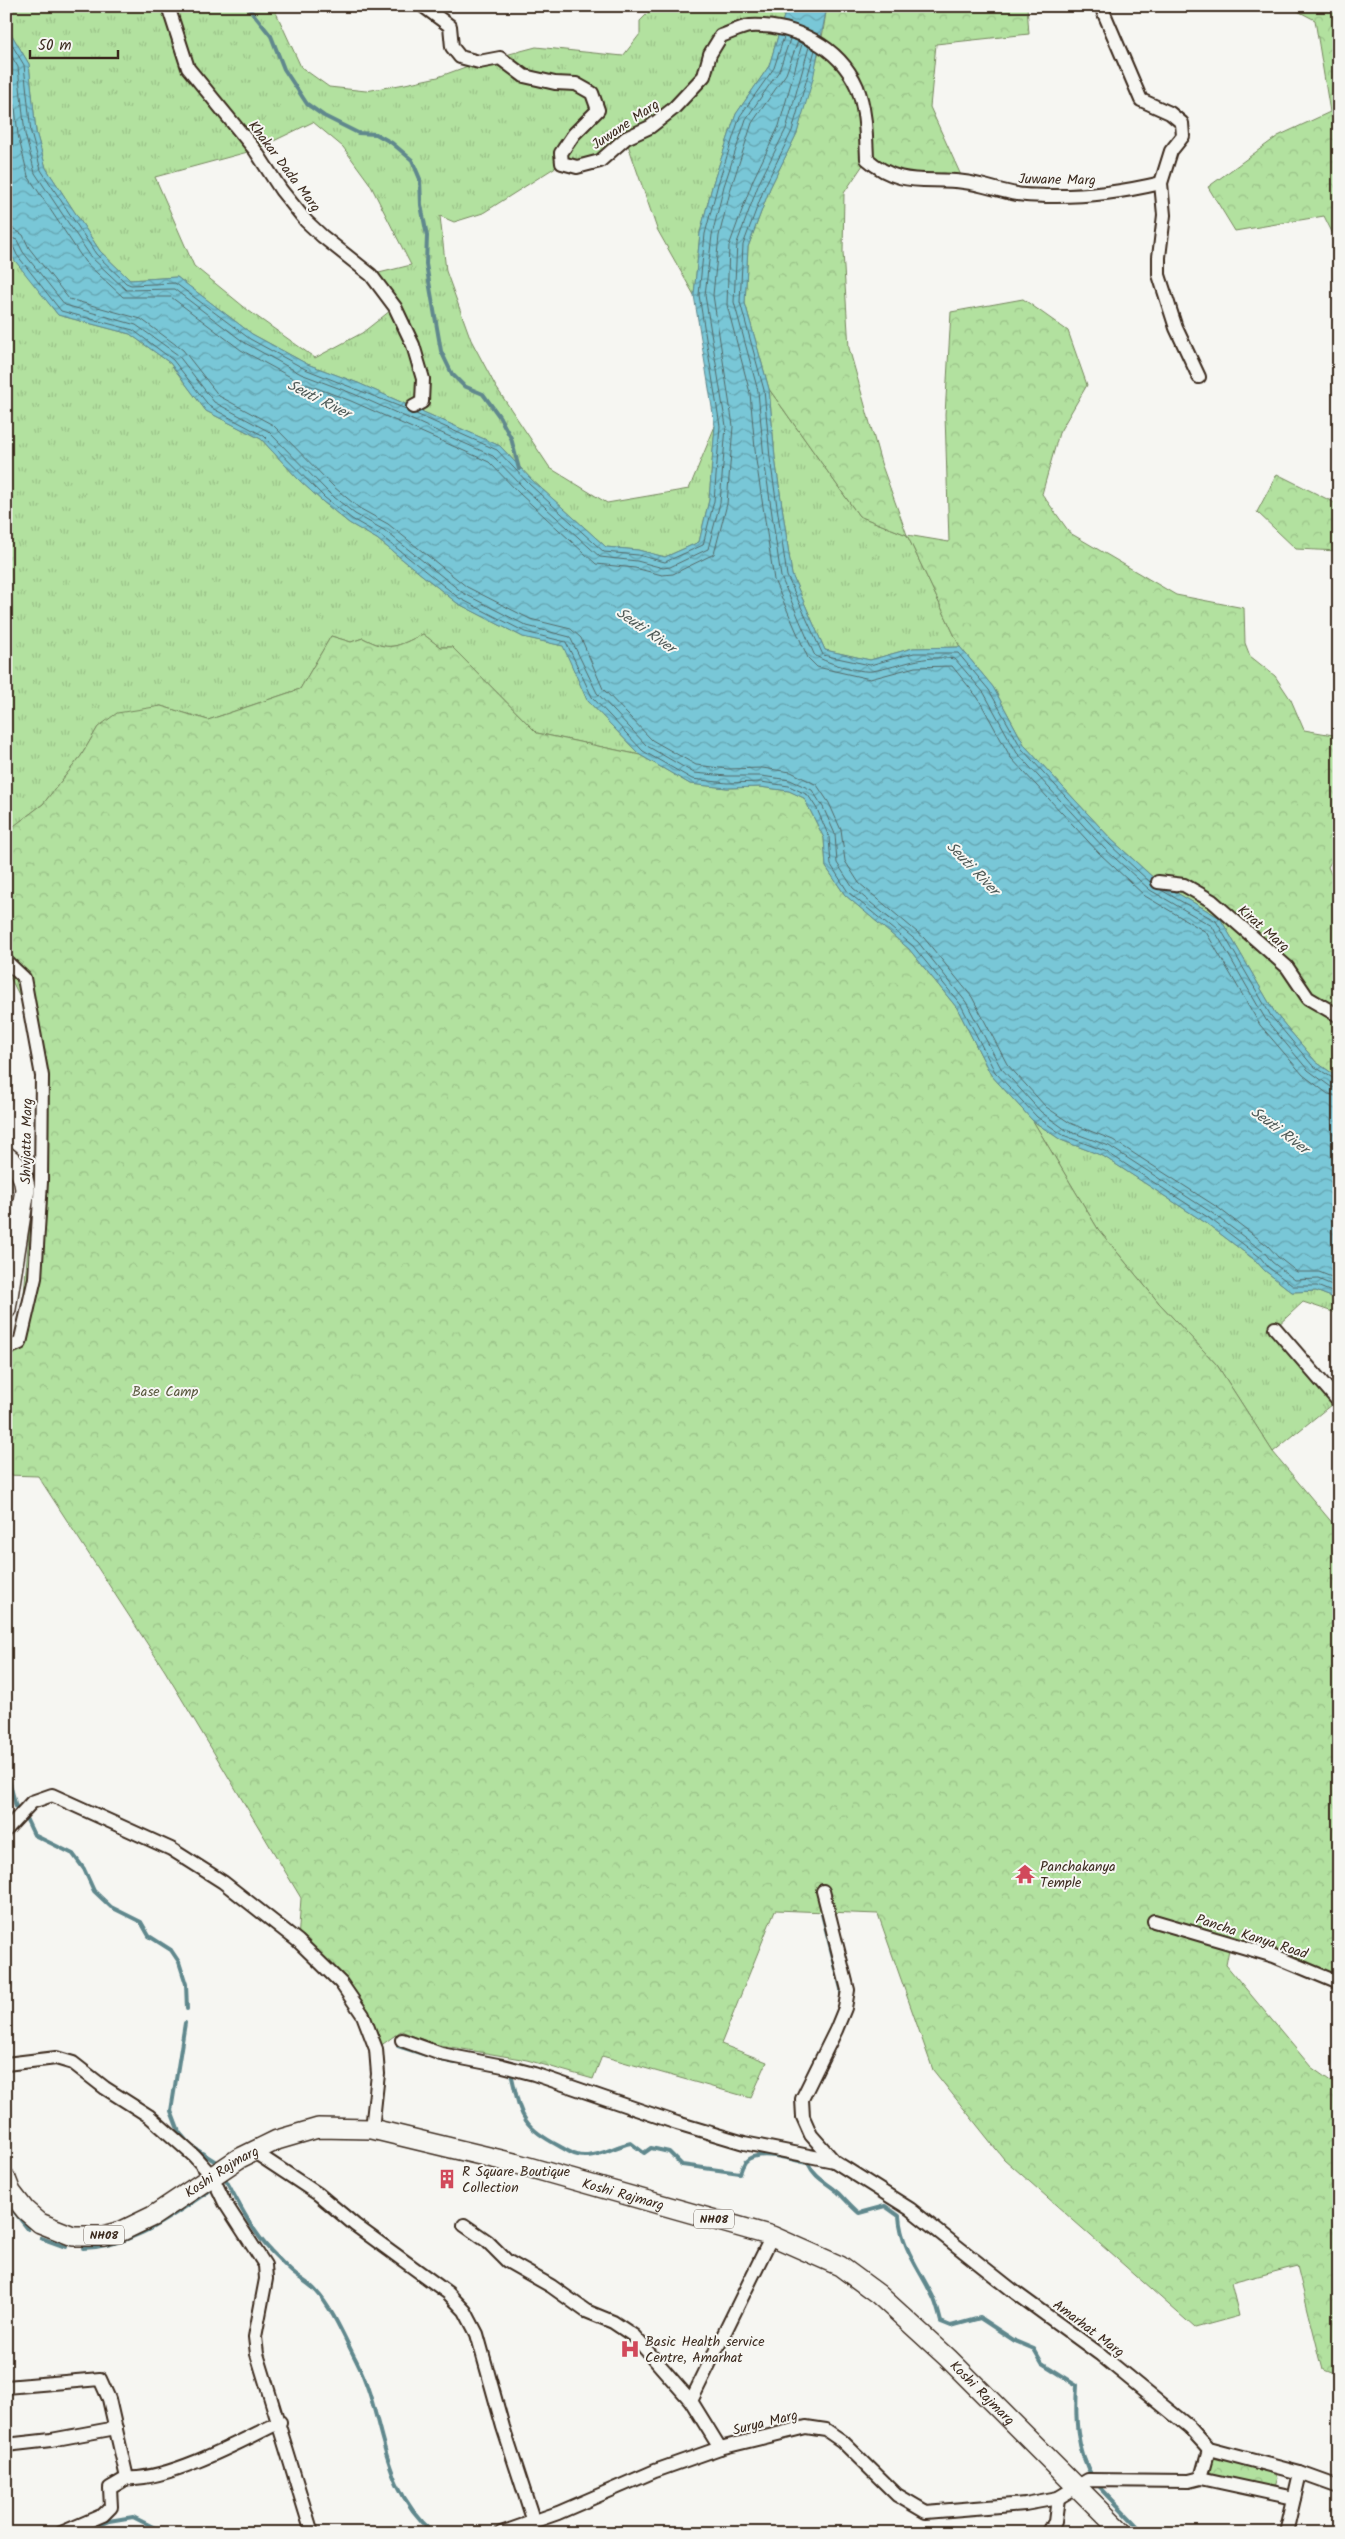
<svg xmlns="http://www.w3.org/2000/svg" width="1345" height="2539" viewBox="0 0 1345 2539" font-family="Kalam,sans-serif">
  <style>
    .grass { fill: url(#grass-tufts); stroke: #76865e; fill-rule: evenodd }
    .forest { fill: url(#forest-crowns); stroke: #76865e }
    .water { fill: url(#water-waves); stroke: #60888d }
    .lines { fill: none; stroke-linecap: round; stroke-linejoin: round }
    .shore { stroke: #546968; stroke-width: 1 }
    .stream { stroke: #60888d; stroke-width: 4 }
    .street-casing { stroke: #3b2a1e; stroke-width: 16 }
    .primary-casing { stroke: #3b2a1e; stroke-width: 22 }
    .street { stroke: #f6f6f2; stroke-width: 12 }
    .primary { stroke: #f6f6f2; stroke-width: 19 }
    .labels { text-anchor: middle; stroke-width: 4; stroke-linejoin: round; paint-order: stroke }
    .shield { fill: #f6f6f2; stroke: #73675e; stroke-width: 1 }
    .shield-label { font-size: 12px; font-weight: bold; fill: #3b2a1e }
    .street-label { font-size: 14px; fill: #3b2a1e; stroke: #f6f6f2 }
    .park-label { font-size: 14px; fill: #59583e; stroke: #f6f6f2 }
    .poi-label { font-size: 14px; fill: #3b2a1e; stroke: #f6f6f2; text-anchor: start }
    .water-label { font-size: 15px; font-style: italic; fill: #4e5956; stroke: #f6f6f2 }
  </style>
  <defs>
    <pattern id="grass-tufts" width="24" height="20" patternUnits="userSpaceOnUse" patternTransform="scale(1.25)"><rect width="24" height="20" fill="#b2e19f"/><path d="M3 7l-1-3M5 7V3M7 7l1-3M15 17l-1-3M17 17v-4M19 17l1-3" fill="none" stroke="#9ac188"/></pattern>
    <pattern id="forest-crowns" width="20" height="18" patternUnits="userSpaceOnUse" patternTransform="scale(1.25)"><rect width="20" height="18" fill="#b2e19f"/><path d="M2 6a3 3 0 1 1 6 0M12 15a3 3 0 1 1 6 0" fill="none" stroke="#9ac188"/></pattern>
    <pattern id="water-waves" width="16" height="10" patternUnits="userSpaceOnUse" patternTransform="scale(1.25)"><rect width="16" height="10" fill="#79c7d7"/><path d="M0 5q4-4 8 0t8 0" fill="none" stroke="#64a2ae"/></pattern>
  </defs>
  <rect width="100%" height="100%" fill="#f6f6f2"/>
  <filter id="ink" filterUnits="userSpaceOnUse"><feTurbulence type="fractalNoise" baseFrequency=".02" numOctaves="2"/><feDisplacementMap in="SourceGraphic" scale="10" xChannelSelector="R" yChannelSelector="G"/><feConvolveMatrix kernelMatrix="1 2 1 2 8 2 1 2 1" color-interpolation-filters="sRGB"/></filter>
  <g filter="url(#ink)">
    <!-- grass -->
    <g class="grass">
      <path d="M6 6H273L301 67 329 87 366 91 405 84 438 77 479 62 536 47 623 56 640 34V21L655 6H787L769 66 736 114 713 183 700 233 694 295 657 229 626 139 600 161 562 163 483 213 454 222 440 216 446 271 471 340 496 387 550 468 607 503 689 489 715 426 709 500 699 542 665 557 638 550 606 547 532 480 500 446 358 383 307 364 252 334 177 277 130 280 100 251 46 168 36 132 29 64 6 25ZM313 122 343 147 370 184 411 265 371 275 395 307 362 333 315 358 249 311 194 266 155 177 255 150Z"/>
      <path d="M6 241 13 257 58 315 130 334 170 363 206 411 261 439 299 480 322 501 349 523 377 539 457 603 523 637 564 646 587 700 640 755 537 733 452 647H440L423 634C396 647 390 652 363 638L351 642 331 636 300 689 208 720 161 706 98 727 81 756 43 804 6 832Z"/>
      <polygon points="769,389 859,516 907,535 960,647 913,648 870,660 825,650 792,575 775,458"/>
      <polygon points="1033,1121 1061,1140 1103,1156 1206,1223 1256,1261 1264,1270 1292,1292 1316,1291 1339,1300 1339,1314 1303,1302 1275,1328 1337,1400 1273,1452 1217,1365 1159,1303 1098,1229"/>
    </g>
    <!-- forest -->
    <g class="forest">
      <polygon points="827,6 1027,6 1029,34 936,44 930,107 964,182 930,182 867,159 844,193 843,252 849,348 881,463 907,535 949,542 945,415 951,312 1023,299 1068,331 1087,385 1059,433 1042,494 1070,533 1176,595 1244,608 1245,643 1250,656 1275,676 1291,700 1304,730 1339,736 1339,848 1328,867 1339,893 1339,1078 1316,1062 1275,1013 1220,918 1158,882 1112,840 1025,746 993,687 960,647 907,535 859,516 769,389 745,303 748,247 770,188 797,133 821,44"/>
      <polygon points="1288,6 1339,6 1339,246 1324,216 1235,231 1208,187 1278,136 1330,112 1315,20"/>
      <polygon points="1277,474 1339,505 1339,551 1296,549 1257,512"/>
      <path d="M423 634 440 647H452L537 733 640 755 690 784 727 788 760 787 789 791 804 798 824 838 826 867 845 895 909 949 957 1008 991 1075 1033 1121 1098 1229 1159 1303 1217 1365 1273 1452 1339 1531V1983L1230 1944 1226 1965 1311 2067 1339 2087V2376L1323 2370 1297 2266 1231 2283 1239 2316 1195 2328 1004 2159 933 2070 878 1914 775 1910 721 2044 767 2062 751 2098 602 2056 593 2079 527 2060 433 2044 401 2031 376 2049 363 2015 298 1941 301 1898 165 1671 38 1476 6 1475V1349L20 1343 42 1076 34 1023 6 970V832L43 804 81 756 98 727 117 713 161 706 208 720 300 689 331 636 351 642 363 638C390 652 396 647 423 634Z"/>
      <polygon points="1210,2454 1273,2471 1277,2478 1274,2488 1270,2490 1209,2472"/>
    </g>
    <!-- water -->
    <polygon class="water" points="787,6 827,6 813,79 797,133 770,188 748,247 745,303 769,389 775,458 792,575 825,650 870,660 913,648 960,647 993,687 1025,746 1112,840 1158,882 1220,918 1275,1013 1316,1062 1339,1078 1339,1300 1316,1291 1292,1292 1264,1270 1256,1261 1206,1223 1103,1156 1061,1140 1033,1121 991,1075 957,1008 909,949 845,895 826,867 824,838 804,798 789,791 760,787 727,788 690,784 640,755 587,700 563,646 523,637 457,603 377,539 349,523 322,501 299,480 261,439 206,411 170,363 130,334 58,315 12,257 6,241 6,25 29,64 36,132 46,168 100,251 130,280 177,277 252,334 307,364 358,383 500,446 532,480 606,547 638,550 665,557 699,542 709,500 715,426 694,295 700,233 713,183 736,114 769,66"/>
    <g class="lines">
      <!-- shore -->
      <g class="shore">
        <polyline points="6,35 24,65 31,133 41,170 96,254 126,283 131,285 175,283 250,339 305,369 406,409"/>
        <polyline points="802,44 779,126 753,180 729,246 727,305 750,393 756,460 774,580 808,658 817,667 870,679 915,667 952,666 978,698 1011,758 1099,853 1145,896 1206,932 1260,1025 1303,1075 1328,1094 1339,1096"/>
        <polyline points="6,47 18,67 25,134 35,173 91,257 126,290 174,289 245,343 301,374 354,394 493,456 524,488 600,557 637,561 663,568 670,567 708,549 720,503 726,426 705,295 712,235 724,186 746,119 779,71 790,39"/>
        <path d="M809 47 786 129 759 183 737 243 734 302 758 391 764 459 781 577 814 654C820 662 862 673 872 671 903 666 922 654 955 659L984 693 1017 753 1104 848 1150 890 1212 926 1266 1020 1308 1070 1331 1087 1339 1088"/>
        <polyline points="815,50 792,131 765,186 743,245 740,302 764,390 770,458 787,576 823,655 870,665 914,653 958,653 989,690 1022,749 1109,844 1151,883"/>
        <polyline points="6,62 11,70 18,135 28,176 85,262 123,297 171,297 241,350 298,381 351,401 489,462 520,494 596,564 635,568 662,575 673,574 714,554 727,504 733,426 713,295 719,236 731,188 752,123 786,74 798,41"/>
        <polyline points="6,228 14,229 23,235 29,248 69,299 141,319 183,350 219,396 273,425 334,487 359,508 388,524 467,587 530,619 571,629 581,638 603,689 652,740 696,765 728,769 762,768 791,772 817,785 829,803 841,830 845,861 859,883 924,938 972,997 1007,1064 1046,1107 1070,1123 1113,1140 1217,1207 1268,1246 1278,1257 1297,1272 1319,1272 1339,1280"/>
        <polyline points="6,236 17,240 23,252 65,305 136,325 178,355 214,402 268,431 329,493 355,514 384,530 463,593 527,626 570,637 597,693 647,746 694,773 727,776 761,776 790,780 812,790 823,807 835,834 837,863 853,888 918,942 966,1002 1001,1068 1041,1112 1066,1130 1109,1146 1212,1213 1264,1252 1272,1262 1295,1280 1318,1279 1339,1288"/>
        <polyline points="6,242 12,244 17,255 61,311 133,330 173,360 210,407 264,436 325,498 352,519 380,535 459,598 525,632 566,642 592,697 643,751 692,779 727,783 761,782 789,786 808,795 817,809 829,837 831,865 848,892 913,946 961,1005 995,1072 1037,1117 1063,1135 1105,1151 1209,1218 1260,1257 1268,1267 1293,1286 1317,1286 1339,1295"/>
        <polyline points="416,414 497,450 529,484 604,552 638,555 665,562 703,545 714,501 720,426 699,295 705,234 718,184 740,116 774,68 784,37"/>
        <polyline points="1161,890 1216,921 1271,1016 1312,1065 1339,1082"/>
      </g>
      <!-- stream -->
      <g class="stream">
        <polyline points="247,6 271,36 284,69 307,104 324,116 358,133 376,134 392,143 412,160 420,179 421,205 427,236 426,264 441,351 452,374 464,386 483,394 499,416 511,438 519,469"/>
        <polyline points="6,1748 7,1772 16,1807"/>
        <polyline points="25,1816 34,1835 73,1854 84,1869 94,1891 111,1907 141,1922 149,1936 171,1950 179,1962 186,1984 187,2009"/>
        <polyline points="822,1914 841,1989 841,2000"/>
        <polyline points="185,2023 171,2111 179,2132 191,2146 216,2162"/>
        <polyline points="398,2046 426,2055"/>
        <polyline points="437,2059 455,2063"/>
        <path d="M509 2073H511C521 2114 519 2125 559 2146 568 2151 576 2157 587 2156 604 2155 615 2146 631 2143L644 2153 651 2148 669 2152 682 2165 740 2173C741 2170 743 2165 745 2162 757 2148 793 2160 808 2163 815 2179 827 2182 839 2193 846 2200 852 2207 859 2213L885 2206 899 2216C901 2248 921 2271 934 2299 937 2306 939 2314 941 2322L951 2326 980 2318 1015 2341 1034 2349 1042 2363 1077 2385C1075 2417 1076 2449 1093 2478"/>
        <path d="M226 2180C239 2204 252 2231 271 2251 278 2258 285 2266 292 2272 300 2279 310 2284 316 2291 332 2308 345 2339 356 2360 387 2421 377 2484 434 2533"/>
        <polyline points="6,2201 28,2229"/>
        <polyline points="41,2238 66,2247"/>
        <path d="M83 2248C134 2246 168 2218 209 2191"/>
        <polyline points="1097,2484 1144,2533"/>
        <polyline points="81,2533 109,2521 133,2517 165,2533"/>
      </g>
      <defs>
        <g id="street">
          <polyline points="168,6 188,68 255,150 281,190 306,221 322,236 371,275 395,307 413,345 423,379 422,402 413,407"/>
          <path d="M423 6 450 26 452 47 460 57 479 62 500 58 524 76 555 83 576 84 592 93 598 110 574 134 561 153 562 163 577 167 600 161 626 138 650 127 673 109 704 76 710 54 721 36C730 33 741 27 750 26 794 24 839 46 857 87 866 109 866 136 867 159 900 188 926 177 964 182 982 184 999 191 1017 194 1026 196 1037 195 1047 196 1087 197 1123 192 1161 183"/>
          <polyline points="1103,6 1103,11 1141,100 1170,113 1182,123 1183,136 1171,151 1161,183 1164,215 1159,257 1159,275 1176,328 1199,377"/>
          <polyline points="1158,882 1184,885 1212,901 1287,967 1308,998 1339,1016"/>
          <polyline points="6,961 24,978 42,1076 41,1182 35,1278 20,1343 6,1349"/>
          <polyline points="1275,1328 1339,1402"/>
          <polyline points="6,1830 32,1802 52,1795 171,1849 223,1882 298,1941 341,1983 363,2015 376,2049 378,2074 372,2129"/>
          <polyline points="823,1891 848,1990 845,2008 836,2030 802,2099 803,2117 811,2135 834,2161 910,2209 1016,2293 1101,2355 1189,2427 1209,2449 1300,2473 1339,2487"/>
          <polyline points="1154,1921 1274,1956 1339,1983"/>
          <polyline points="402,2040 441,2054 503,2066 534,2074 677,2123 744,2143 834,2161"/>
          <polyline points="6,2064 56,2058 73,2063 105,2088 149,2116 194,2156 212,2176 225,2203 265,2265 266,2279 255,2337 257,2354 312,2533"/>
          <polyline points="253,2151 318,2194 355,2225 448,2293 465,2311 477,2334 503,2427 534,2522"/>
          <polyline points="464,2225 487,2241 507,2261 551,2286 586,2311 613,2322 634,2336 691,2401 720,2448"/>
          <path d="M6 2387 100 2379 109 2399 127 2478C167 2481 242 2441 280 2422"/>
          <polyline points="691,2401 772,2236"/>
          <polyline points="6,2445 51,2440 116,2428"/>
          <polyline points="1201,2478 1294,2498"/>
          <polyline points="61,2533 103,2515 111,2507 110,2488 127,2478"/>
          <polyline points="501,2533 558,2513 655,2471 720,2448 806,2427 826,2430 842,2441 897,2495 926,2512 1025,2504 1058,2498 1088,2480 1189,2481 1201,2478 1209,2449"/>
          <polyline points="1048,2533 1055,2522 1058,2498"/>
          <polyline points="1286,2533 1300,2473"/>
        </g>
        <g id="primary">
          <path d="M6 1156C18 1165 24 1175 25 1189L6 1309"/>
          <path id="s1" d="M6 2179 11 2192 25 2210 40 2223 73 2236H103L122 2231 153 2216 238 2159 277 2140 318 2128 372 2129 514 2163 772 2236 840 2266 878 2294 948 2358 1123 2533"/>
        </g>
      </defs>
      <!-- street casing -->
      <use href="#street" class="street-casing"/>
      <!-- primary casing -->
      <use href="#primary" class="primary-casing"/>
      <!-- street -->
      <use href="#street" class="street"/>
      <!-- primary -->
      <use href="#primary" class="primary"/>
    </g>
  </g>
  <!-- icons -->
  <defs>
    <symbol id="temple-bare" viewBox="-9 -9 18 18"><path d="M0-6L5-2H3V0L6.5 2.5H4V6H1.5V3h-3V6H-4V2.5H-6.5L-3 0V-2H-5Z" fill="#d1495b" stroke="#f6f6f2" stroke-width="2.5" paint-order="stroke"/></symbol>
    <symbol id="building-bare" viewBox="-9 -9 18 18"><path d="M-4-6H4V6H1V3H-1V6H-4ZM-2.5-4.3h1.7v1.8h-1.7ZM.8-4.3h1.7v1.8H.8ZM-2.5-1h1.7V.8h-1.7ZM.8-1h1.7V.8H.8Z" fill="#d1495b" stroke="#f6f6f2" stroke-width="2.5" paint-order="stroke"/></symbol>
    <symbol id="hospital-bare" viewBox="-9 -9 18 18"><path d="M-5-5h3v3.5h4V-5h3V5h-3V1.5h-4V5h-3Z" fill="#d1495b" stroke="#f6f6f2" stroke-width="2.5" paint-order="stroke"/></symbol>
  </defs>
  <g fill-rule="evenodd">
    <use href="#temple-bare" x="1011" y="1860" width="28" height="28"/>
    <use href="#building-bare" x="433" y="2165" width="28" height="28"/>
    <use href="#hospital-bare" x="616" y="2335" width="28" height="28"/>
  </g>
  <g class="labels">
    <!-- shield labels -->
    <g class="shield">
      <rect x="694" y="2209.5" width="40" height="19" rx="4"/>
      <rect x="84" y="2225.5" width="40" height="19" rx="4"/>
    </g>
    <g class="shield-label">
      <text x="714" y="2223">NH08</text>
      <text x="104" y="2239">NH08</text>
    </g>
    <!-- street labels -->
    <g class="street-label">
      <text transform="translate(625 124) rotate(-34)" y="5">Juwane Marg</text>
      <text transform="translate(285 166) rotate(53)" y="5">Khakar Dada Marg</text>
      <text transform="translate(1057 179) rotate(1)" y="5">Juwane Marg</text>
      <text transform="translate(1264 928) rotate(41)" y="5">Kirat Marg</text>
      <text transform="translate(26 1141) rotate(-89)" y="5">Shivjatta Marg</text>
      <text transform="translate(1252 1936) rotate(18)" y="5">Pancha Kanya Road</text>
      <text dy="5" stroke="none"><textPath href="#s1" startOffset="258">Koshi Rajmarg</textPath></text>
      <text dy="5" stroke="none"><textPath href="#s1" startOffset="678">Koshi Rajmarg</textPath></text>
      <text transform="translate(1089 2328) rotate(37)" y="5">Amarhat Marg</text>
      <text dy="5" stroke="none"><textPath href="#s1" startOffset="1098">Koshi Rajmarg</textPath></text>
      <text transform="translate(765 2422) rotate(-14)" y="5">Surya Marg</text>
    </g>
    <!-- park labels -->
    <g class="park-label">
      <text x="165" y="1396">Base Camp</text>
    </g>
    <!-- poi labels -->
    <g class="poi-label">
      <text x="1040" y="1871">Panchakanya<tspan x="1040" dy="16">Temple</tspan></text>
      <text x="462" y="2176">R Square Boutique<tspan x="462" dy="16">Collection</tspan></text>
      <text x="645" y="2346">Basic Health service<tspan x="645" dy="16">Centre, Amarhat</tspan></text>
    </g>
    <!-- water labels -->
    <g class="water-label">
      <text transform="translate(319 399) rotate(27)" y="5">Seuti River</text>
      <text transform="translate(646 630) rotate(35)" y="5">Seuti River</text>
      <text transform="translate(973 868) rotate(46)" y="5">Seuti River</text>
      <text transform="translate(1280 1130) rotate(37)" y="5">Seuti River</text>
    </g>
  </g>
  <!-- margin -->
  <rect width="1345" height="2539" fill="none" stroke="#f6f6f2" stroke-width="25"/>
  <rect x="12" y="12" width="1320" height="2514" fill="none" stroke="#3b2a1e" stroke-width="2" filter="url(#ink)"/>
  <!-- scale -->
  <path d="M30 50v8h88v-8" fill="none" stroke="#3b2a1e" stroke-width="2.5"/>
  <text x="38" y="50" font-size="15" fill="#3b2a1e" stroke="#f6f6f2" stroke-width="4" paint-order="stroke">50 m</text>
</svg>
